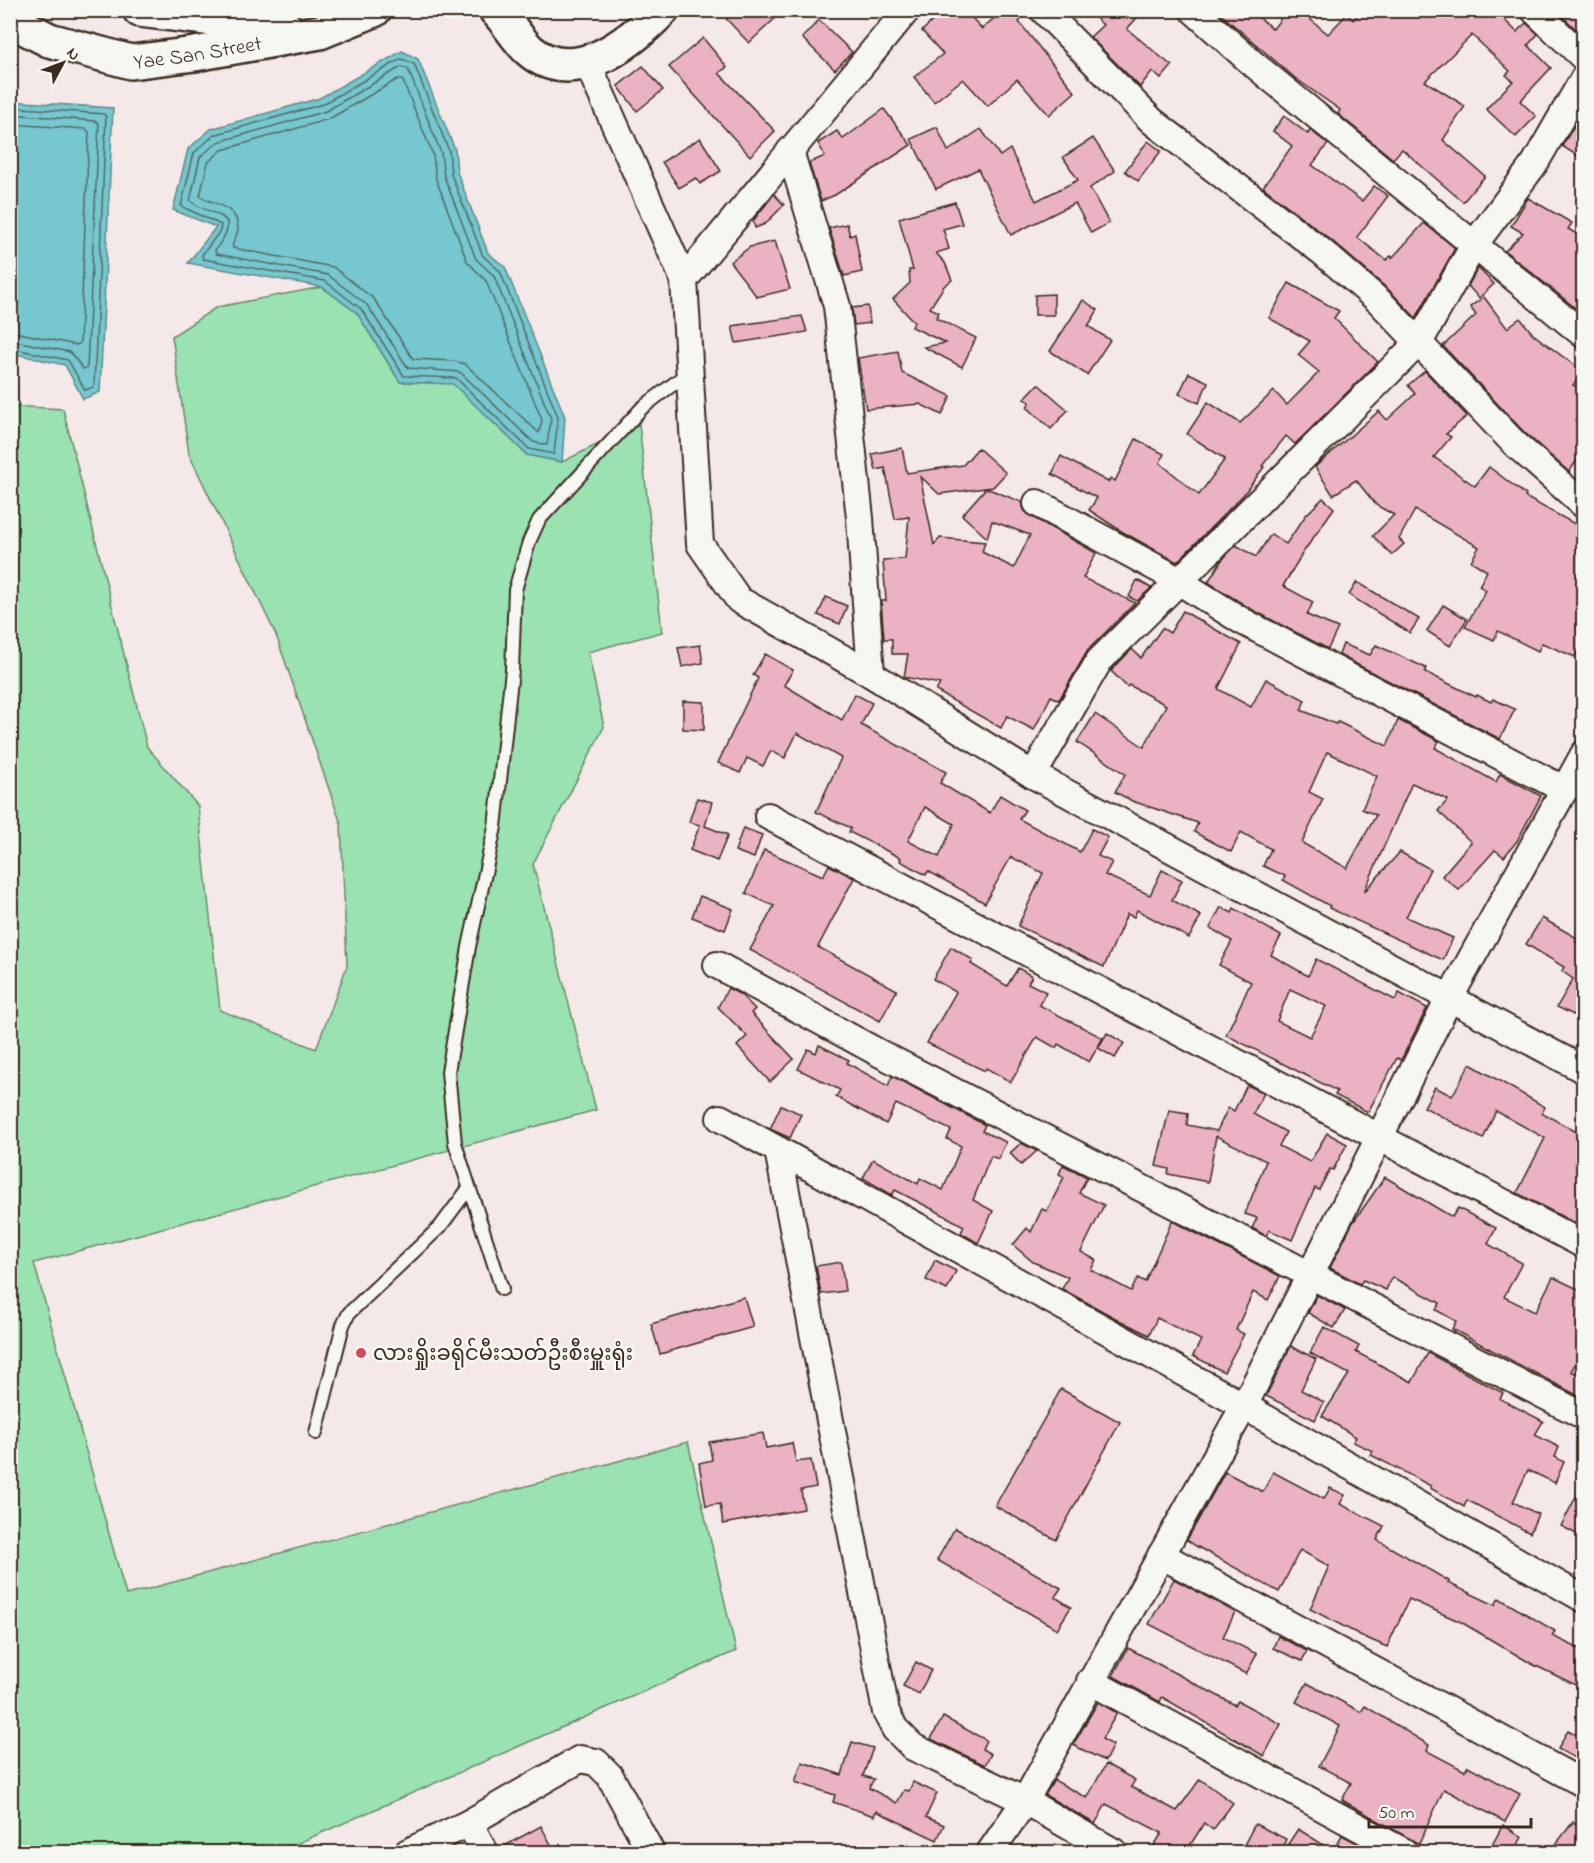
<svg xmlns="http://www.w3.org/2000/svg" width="1594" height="1863" viewBox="0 0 1594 1863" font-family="'Indie Flower','Noto Sans Myanmar',sans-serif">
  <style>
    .green { fill: #9ae2b1; stroke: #6a8668; stroke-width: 1.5 }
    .water { fill: #76c7cf; stroke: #5e8888; stroke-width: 1.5 }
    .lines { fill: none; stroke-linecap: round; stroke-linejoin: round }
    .shore { stroke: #536965; stroke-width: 1.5 }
    .building { fill: #ebb2c3; stroke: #3b2a1e; stroke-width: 1.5; fill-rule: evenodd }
    .lane-casing { stroke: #3b2a1e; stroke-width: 16 }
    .street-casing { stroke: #3b2a1e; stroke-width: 30 }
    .secondary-casing { stroke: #3b2a1e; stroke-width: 38 }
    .lane { stroke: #f6f6f2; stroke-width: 12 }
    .street { stroke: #f6f6f2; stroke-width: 26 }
    .secondary { stroke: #f6f6f2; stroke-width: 33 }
    .poi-dot { fill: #d1495b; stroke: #f6f6f2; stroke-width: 2 }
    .labels { text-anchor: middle; stroke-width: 5; stroke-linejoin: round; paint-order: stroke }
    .street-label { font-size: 21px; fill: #3b2a1e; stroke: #f6f6f2 }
    .poi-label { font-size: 21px; fill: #3b2a1e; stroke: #f6f6f2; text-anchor: start }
  </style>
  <rect width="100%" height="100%" fill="#f4e8e9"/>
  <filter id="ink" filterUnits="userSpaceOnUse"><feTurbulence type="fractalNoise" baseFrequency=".0167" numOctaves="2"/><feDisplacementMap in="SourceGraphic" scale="12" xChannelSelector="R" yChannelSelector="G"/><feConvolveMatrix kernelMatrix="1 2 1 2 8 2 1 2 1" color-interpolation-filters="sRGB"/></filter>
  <g filter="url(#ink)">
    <!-- green -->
    <polygon class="green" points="322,287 357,313 400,382 453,383 527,455 562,462 639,424 662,632 588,652 604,727 533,864 596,1110 34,1263 126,1595 688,1442 736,1651 278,1852 11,1852 10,406 63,409 147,747 198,806 220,1010 316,1049 347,966 341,824 276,635 189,454 172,336 217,307"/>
    <!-- water -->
    <g class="water">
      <polygon points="402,51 418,59 455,150 457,172 488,253 505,267 565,417 562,462 527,455 453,384 400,382 357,313 322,287 188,263 216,227 173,210 188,149 211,129 320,98"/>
      <polygon points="10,101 113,108 100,392 83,399 65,365 11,353"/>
    </g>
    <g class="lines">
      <!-- shore -->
      <g class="shore">
        <polygon points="401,59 414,64 449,151 451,174 483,256 500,271 558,417 554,454 529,449 456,378 404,376 361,309 325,281 203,259 202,255 220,231 221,225 181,206 194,153 214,135 323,104"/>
        <path d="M401 67 408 69 441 153 444 176 476 259 494 276 551 419 547 445 533 442 460 372 408 368 367 305 328 275 216 254 215 250C245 211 215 219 190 201L200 157 218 142 326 111Z"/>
        <path d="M398 79 403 81 433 155 436 179 467 261 486 281 542 420 539 433 465 364 454 361 413 359 374 299 333 267 233 248C231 242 237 237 238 230 239 206 214 205 200 196L208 162 222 150 329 119Z"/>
        <polyline points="10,107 104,114 106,117 94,387 85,390 68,360 10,348"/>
        <polyline points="10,114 96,121 99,124 87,368 83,369 70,352 10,340"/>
        <polyline points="10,124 86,129 89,132 80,343 76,345 10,331"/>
      </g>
    </g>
    <!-- building -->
    <g class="building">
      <polygon points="718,10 784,10 749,43"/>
      <polygon points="944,10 965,10 982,29 1003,10 1028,10 1019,22 1075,92 1049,115 1017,79 988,106 963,79 934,102 914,77 943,54 922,31"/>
      <polygon points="1088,10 1144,10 1127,29 1172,66 1161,79 1152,71 1140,87 1090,37 1103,25"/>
      <polygon points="1216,10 1250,10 1273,29 1287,10 1299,10 1328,34 1347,14 1353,20 1362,10 1494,10 1517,32 1526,23 1538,34 1528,45 1551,68 1520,101 1536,116 1516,137 1486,109 1513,81 1506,75 1510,71 1472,35 1425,81 1465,106 1443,140 1485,176 1463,202 1402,149 1393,159 1338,114 1340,110 1295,78"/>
      <polygon points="1556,10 1584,10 1584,37"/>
      <polygon points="819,20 852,52 835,70 802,38"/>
      <polygon points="703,38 727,67 719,73 775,131 750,156 669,67"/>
      <polygon points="643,66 663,90 637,111 618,86"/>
      <polygon points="884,109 911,145 835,195 821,201 809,163 825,156 818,143 837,131 843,139"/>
      <polygon points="1584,109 1584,160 1562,146"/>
      <polygon points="1284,116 1308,134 1310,130 1328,144 1312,165 1362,201 1374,186 1388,196 1357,237 1386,260 1391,256 1392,258 1424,223 1455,248 1416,318 1390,291 1331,240 1263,187 1292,146 1273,131"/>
      <polygon points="937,127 948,151 981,129 1000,156 1010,149 1036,201 1078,180 1063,157 1093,138 1115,171 1090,188 1109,223 1091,233 1075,203 1011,235 978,169 936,189 911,139"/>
      <polygon points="700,138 721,171 700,184 696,178 679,188 662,162"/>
      <polygon points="1148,141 1161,151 1138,181 1125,171"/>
      <polygon points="774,194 784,205 765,224 755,228 753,221"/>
      <polygon points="1528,198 1572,223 1568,229 1584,238 1584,315 1505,251 1523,233 1511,226"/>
      <polygon points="955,202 962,224 943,229 949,249 936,253 945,263 952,280 944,286 930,308 939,312 936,318 976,338 962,367 924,347 946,343 912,327 914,322 893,299 910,283 909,270 913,270 899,218"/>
      <polygon points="847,224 850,236 855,234 862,272 844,276 829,228"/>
      <polygon points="775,241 790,289 757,297 730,262 750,247"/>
      <polygon points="1478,268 1494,284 1479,298 1468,286"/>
      <polygon points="1289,283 1339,311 1334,318 1378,362 1295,444 1286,436 1262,466 1264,467 1244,494 1177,562 1121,531 1089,510 1097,498 1052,474 1061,456 1108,482 1111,478 1115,481 1136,439 1164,454 1160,463 1199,495 1225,459 1187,434 1208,402 1240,423 1274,391 1287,405 1319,372 1298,355 1310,341 1269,318"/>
      <polygon points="1054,294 1054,315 1035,315 1035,295"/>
      <polygon points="1484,297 1507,328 1520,318 1533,334 1583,372 1573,385 1584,391 1584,450 1569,472 1524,432 1443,346 1476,315 1470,307"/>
      <polygon points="1083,300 1098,310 1088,326 1110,340 1087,375 1050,351"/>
      <polygon points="868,306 870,323 854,325 852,308"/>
      <polygon points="802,316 807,332 736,343 732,326"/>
      <polygon points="898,351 902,373 951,396 942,415 920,404 866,409 858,358"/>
      <polygon points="1425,371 1467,416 1446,434 1451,437 1434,457 1475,486 1489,467 1526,495 1525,497 1584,529 1584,638 1575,657 1542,643 1538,651 1498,631 1494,640 1465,627 1486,590 1479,586 1487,571 1471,561 1479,547 1415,510 1399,539 1404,544 1392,555 1373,536 1394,515 1376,505 1356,480 1333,495 1315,467 1379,411 1387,420 1415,394 1408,385"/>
      <polygon points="1189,373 1208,382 1199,403 1179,394"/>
      <polygon points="1038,384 1068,410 1051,429 1027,407 1030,402 1024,399"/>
      <polygon points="902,448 907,473 963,465 978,448 1006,473 993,487 939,494 920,476 934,545 940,538 985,542 982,552 1014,568 1030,535 992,521 987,538 962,515 986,488 1022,502 1024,510 1030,516 1096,553 1083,578 1135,603 1088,650 1059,700 1051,696 1034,730 1007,716 1001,728 936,691 940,684 904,677 908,654 892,654 892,639 884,639 881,601 886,601 883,560 905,559 909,517 895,519 885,468 876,470 872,454"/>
      <polygon points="1323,498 1334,508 1302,554 1283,586 1313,602 1307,615 1338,628 1328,649 1249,608 1208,582 1221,561 1236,545 1256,557 1271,534 1286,544 1306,515"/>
      <polygon points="1137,580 1151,588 1137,601 1129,597"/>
      <polygon points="1357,582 1419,619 1410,633 1349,595"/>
      <polygon points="826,597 847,606 840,624 818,615"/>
      <polygon points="1443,605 1467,619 1450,646 1427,631"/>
      <path d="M1183 611 1241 644 1218 689 1251 707 1266 679 1305 700 1301 710 1336 724 1338 722 1387 746 1398 720 1439 741 1435 748 1496 782 1500 774 1541 796 1517 841 1504 857 1495 850 1459 890 1442 876 1471 842 1438 811 1448 800 1412 783 1364 892 1400 852 1430 869 1406 917 1453 938 1443 960 1329 908 1330 906 1283 880 1285 876 1263 866 1271 849 1241 832 1231 852 1194 832 1198 823 1132 801 1115 792 1125 774 1077 742 1095 714 1144 747 1166 705 1129 685 1127 687 1111 671 1132 649 1141 658 1162 628 1170 633ZM1327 752 1377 776 1362 809 1376 815 1347 868 1302 843 1323 799 1309 792Z"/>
      <polygon points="1343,644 1370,655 1376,645 1426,668 1425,672 1476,697 1477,695 1491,702 1493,699 1515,709 1500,739 1339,655"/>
      <polygon points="700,645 703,663 682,667 678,648"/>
      <path d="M765 654 793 670 784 685 842 720 855 694 872 703 861 725 946 772 940 783 990 813 1000 795 1025 810 1019 819 1080 852 1092 829 1108 837 1098 856 1112 862 1105 875 1150 895 1162 870 1182 880 1172 900 1201 916 1189 938 1137 910 1134 917 1127 914 1104 967 1018 926 1043 873 1011 857 985 903 928 871 926 875 900 861 901 858 849 832 851 828 816 812 841 758 797 733 785 758 771 751 763 766 747 758 740 773 718 763 758 678 753 675ZM925 807 954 824 939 857 908 841Z"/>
      <polygon points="683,701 704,702 704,730 683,729"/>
      <polygon points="697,798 712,802 705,826 728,835 717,861 690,850 700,825 689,822"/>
      <polygon points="743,828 762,835 754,858 735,851"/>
      <polygon points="764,850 823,876 829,865 854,878 818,947 897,990 880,1021 750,950 774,906 746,893"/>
      <polygon points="700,896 733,909 725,930 692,917"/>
      <path d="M1221 907 1232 913 1234 908 1281 936 1271 955 1308 976 1316 959 1395 1000 1399 993 1427 1008 1401 1060 1397 1058 1368 1112 1335 1095 1337 1091 1226 1035 1251 982 1219 965 1232 941 1210 928ZM1290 989 1326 1006 1310 1037 1277 1021Z"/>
      <polygon points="1542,918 1577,938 1575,941 1580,945 1584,939 1584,1020 1557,1007 1573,979 1562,971 1564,967 1526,944"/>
      <polygon points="951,947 973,960 971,964 1007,986 1018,968 1032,976 1028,983 1046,992 1039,1005 1103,1038 1089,1062 1058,1044 1056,1048 1037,1037 1011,1082 986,1068 985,1071 927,1043 956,992 933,979"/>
      <polygon points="728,988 741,995 755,1009 751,1013 794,1059 770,1082 737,1046 747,1036 718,1007"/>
      <polygon points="1107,1033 1124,1043 1115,1058 1098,1048"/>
      <polygon points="819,1045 849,1060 847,1063 888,1086 892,1076 985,1125 982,1131 1006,1142 998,1159 991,1156 973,1200 993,1211 978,1243 961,1233 964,1226 938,1212 895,1190 892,1195 863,1178 873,1159 918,1184 920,1178 943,1190 961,1146 947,1139 951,1130 896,1104 886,1124 836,1097 840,1090 798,1069 808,1049 816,1053"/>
      <polygon points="1470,1064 1545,1107 1542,1113 1584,1136 1584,1228 1517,1193 1545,1138 1496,1111 1483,1139 1424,1107 1435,1087 1452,1096"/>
      <polygon points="1247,1085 1264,1093 1253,1114 1286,1132 1279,1146 1310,1162 1327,1133 1347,1144 1333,1170 1330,1169 1319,1190 1315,1188 1292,1240 1269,1230 1266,1236 1252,1228 1257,1218 1245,1214 1266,1161 1216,1136 1208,1182 1168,1174 1169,1169 1156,1166 1169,1110 1188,1113 1187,1125 1217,1131 1228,1108 1234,1111"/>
      <polygon points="781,1105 801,1114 790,1138 770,1129"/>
      <polygon points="1021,1143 1037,1151 1021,1165 1010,1153"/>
      <polygon points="1063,1165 1087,1177 1079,1193 1104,1205 1081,1252 1096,1260 1091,1270 1131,1291 1138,1278 1145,1282 1172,1221 1280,1276 1268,1300 1253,1292 1236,1330 1244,1334 1224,1372 1193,1356 1201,1340 1157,1318 1149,1335 1119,1320 1062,1289 1068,1277 1033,1262 1013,1245 1027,1228 1031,1232 1042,1209 1047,1211 1064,1177 1059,1174"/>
      <polygon points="1385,1177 1452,1217 1458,1208 1496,1228 1488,1244 1522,1263 1504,1297 1535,1312 1553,1277 1584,1292 1584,1350 1571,1371 1584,1377 1584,1399 1452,1329 1456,1321 1436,1310 1440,1303 1392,1277 1386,1290 1363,1280 1360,1284 1330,1268 1352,1224"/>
      <polygon points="935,1260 956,1271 947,1290 926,1280"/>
      <polygon points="841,1262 845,1291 821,1294 816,1266"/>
      <polygon points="1317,1295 1345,1310 1334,1328 1308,1313"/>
      <polygon points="744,1297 753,1327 660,1354 651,1324"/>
      <polygon points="1324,1327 1359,1346 1356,1352 1412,1382 1428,1353 1503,1393 1500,1399 1543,1421 1535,1435 1559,1447 1555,1457 1564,1462 1555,1483 1528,1470 1513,1502 1538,1514 1530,1533 1467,1500 1464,1507 1430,1488 1431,1486 1371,1455 1373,1451 1353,1442 1356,1437 1322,1416 1349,1374 1310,1353"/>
      <polygon points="1291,1346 1316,1359 1301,1390 1324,1402 1315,1420 1266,1396"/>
      <polygon points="1061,1389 1120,1422 1056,1540 995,1506"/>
      <polygon points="763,1433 766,1448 792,1443 796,1462 811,1460 816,1487 801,1490 804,1509 723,1524 720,1504 706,1506 699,1463 712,1460 709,1442"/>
      <polygon points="1225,1472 1263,1492 1273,1472 1324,1499 1330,1488 1345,1495 1340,1504 1384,1526 1377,1540 1449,1581 1448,1583 1495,1605 1499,1598 1555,1631 1552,1636 1584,1651 1584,1689 1532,1664 1461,1622 1409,1599 1387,1647 1362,1636 1310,1609 1329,1566 1300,1550 1279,1592 1196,1546 1187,1540"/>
      <polygon points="1584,1481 1584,1538 1561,1526"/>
      <polygon points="955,1528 1061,1588 1055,1597 1071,1607 1057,1629 937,1560"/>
      <polygon points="1174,1579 1235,1612 1223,1637 1257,1654 1246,1674 1149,1624"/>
      <polygon points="1278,1636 1307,1651 1302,1661 1273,1648"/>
      <polygon points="1128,1648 1235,1705 1238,1701 1281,1724 1264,1756 1162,1697 1160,1702 1113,1676"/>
      <polygon points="916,1662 931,1670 919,1694 903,1686"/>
      <polygon points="1307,1683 1361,1712 1365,1706 1429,1745 1427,1751 1465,1771 1468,1766 1520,1794 1505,1822 1444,1789 1419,1844 1342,1800 1351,1783 1319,1766 1340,1726 1296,1702"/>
      <polygon points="1098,1702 1117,1713 1102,1739 1113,1745 1105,1761 1073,1745"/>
      <polygon points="943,1717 986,1740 982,1749 991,1754 985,1765 931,1739"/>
      <polygon points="1568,1730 1584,1739 1584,1763 1558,1749"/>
      <polygon points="852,1742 873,1748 863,1776 874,1779 869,1788 897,1803 904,1790 909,1791 913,1782 937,1793 926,1817 944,1825 937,1840 876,1811 874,1816 833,1802 835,1795 795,1782 802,1762 842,1775"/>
      <polygon points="1106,1764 1135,1780 1131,1787 1177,1811 1200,1779 1233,1803 1213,1830 1204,1823 1186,1852 1150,1852 1162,1833 1106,1804 1095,1824 1045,1795 1054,1780 1087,1798"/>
      <polygon points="1573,1822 1584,1830 1584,1852 1567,1852 1556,1844"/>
      <polygon points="1255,1824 1286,1839 1280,1852 1259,1852 1244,1845"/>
      <polygon points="1503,1825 1522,1837 1514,1852 1501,1852 1491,1847"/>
      <polygon points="541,1826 555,1852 500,1852 499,1849"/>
      <polygon points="1298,1829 1333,1851 1342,1835 1374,1852 1300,1852 1288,1844"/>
    </g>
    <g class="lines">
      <defs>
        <g id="lane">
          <polyline points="502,1289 455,1143 448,1072 469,947 495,827 512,670 515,590 529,542 539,520 642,408 689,372"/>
          <polyline points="316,1433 343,1325 349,1313 440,1227 469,1188"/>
        </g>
        <g id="street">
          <polyline points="1043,10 1152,121 1321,251 1380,302 1514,443 1584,505"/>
          <polyline points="1193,10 1251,62 1584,335"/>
          <polyline points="1534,10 1584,58"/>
          <polyline points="587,62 684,280 700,544 739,600 871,674 1033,775 1584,1070"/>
          <polyline points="790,151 837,306 860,518 871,674"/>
          <polyline points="684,280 907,10"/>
          <polyline points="1037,503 1164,572 1242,621 1565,790"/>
          <polyline points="1033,775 1099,661 1420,341 1474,245 1535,163 1584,78"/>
          <polyline points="768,816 1584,1245"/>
          <polyline points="717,965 881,1054 1584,1416"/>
          <polyline points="720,1118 1244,1406 1584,1599"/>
          <polyline points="778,1150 886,1712 895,1729 913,1747 1025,1801 1114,1852"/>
          <polyline points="1161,1555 1584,1784"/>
          <polyline points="1090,1681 1404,1852"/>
          <polyline points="469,1823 485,1852"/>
          <polyline points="408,1852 469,1823 580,1759 596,1762 610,1776 651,1852"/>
          <polyline points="990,1852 1025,1801 1244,1406 1449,999 1584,754"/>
        </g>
        <g id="secondary">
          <polyline points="140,10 286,28"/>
          <path d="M496 10C508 22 516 38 529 50 573 89 630 43 662 10"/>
          <path id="s1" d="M10 20 49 40 131 62 195 54 320 32 374 10"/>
        </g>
      </defs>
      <!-- lane casing -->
      <use href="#lane" class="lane-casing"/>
      <!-- street casing -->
      <use href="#street" class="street-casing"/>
      <!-- secondary casing -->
      <use href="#secondary" class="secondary-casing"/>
      <!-- lane -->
      <use href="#lane" class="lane"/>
      <!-- street -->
      <use href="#street" class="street"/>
      <!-- secondary -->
      <use href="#secondary" class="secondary"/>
    </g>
  </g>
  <!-- markers -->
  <circle class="poi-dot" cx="361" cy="1353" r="6"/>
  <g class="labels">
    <!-- street labels -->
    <g class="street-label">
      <text dy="7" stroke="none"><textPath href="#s1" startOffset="196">Yae San Street</textPath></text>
    </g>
    <!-- poi labels -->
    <g class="poi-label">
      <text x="373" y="1360">လားရှိုးခရိုင်မီးသတ်ဦးစီးမှူးရုံး</text>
    </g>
  </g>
  <!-- margin -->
  <rect width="1594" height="1863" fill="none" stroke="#f6f6f2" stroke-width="36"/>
  <rect x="18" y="18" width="1558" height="1827" fill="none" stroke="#3b2a1e" stroke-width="2" filter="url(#ink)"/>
  <!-- north arrow -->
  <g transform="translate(63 63) rotate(49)" stroke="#f6f6f2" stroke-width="4.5" paint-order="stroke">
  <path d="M0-4.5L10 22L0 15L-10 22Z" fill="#3b2a1e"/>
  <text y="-9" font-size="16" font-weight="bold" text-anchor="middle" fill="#3b2a1e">N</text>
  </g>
  <!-- scale -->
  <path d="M1369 1818v9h162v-9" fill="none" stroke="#3b2a1e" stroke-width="3"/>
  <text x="1378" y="1818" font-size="18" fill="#3b2a1e" stroke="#f6f6f2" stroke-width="4.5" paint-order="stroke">50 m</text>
</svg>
